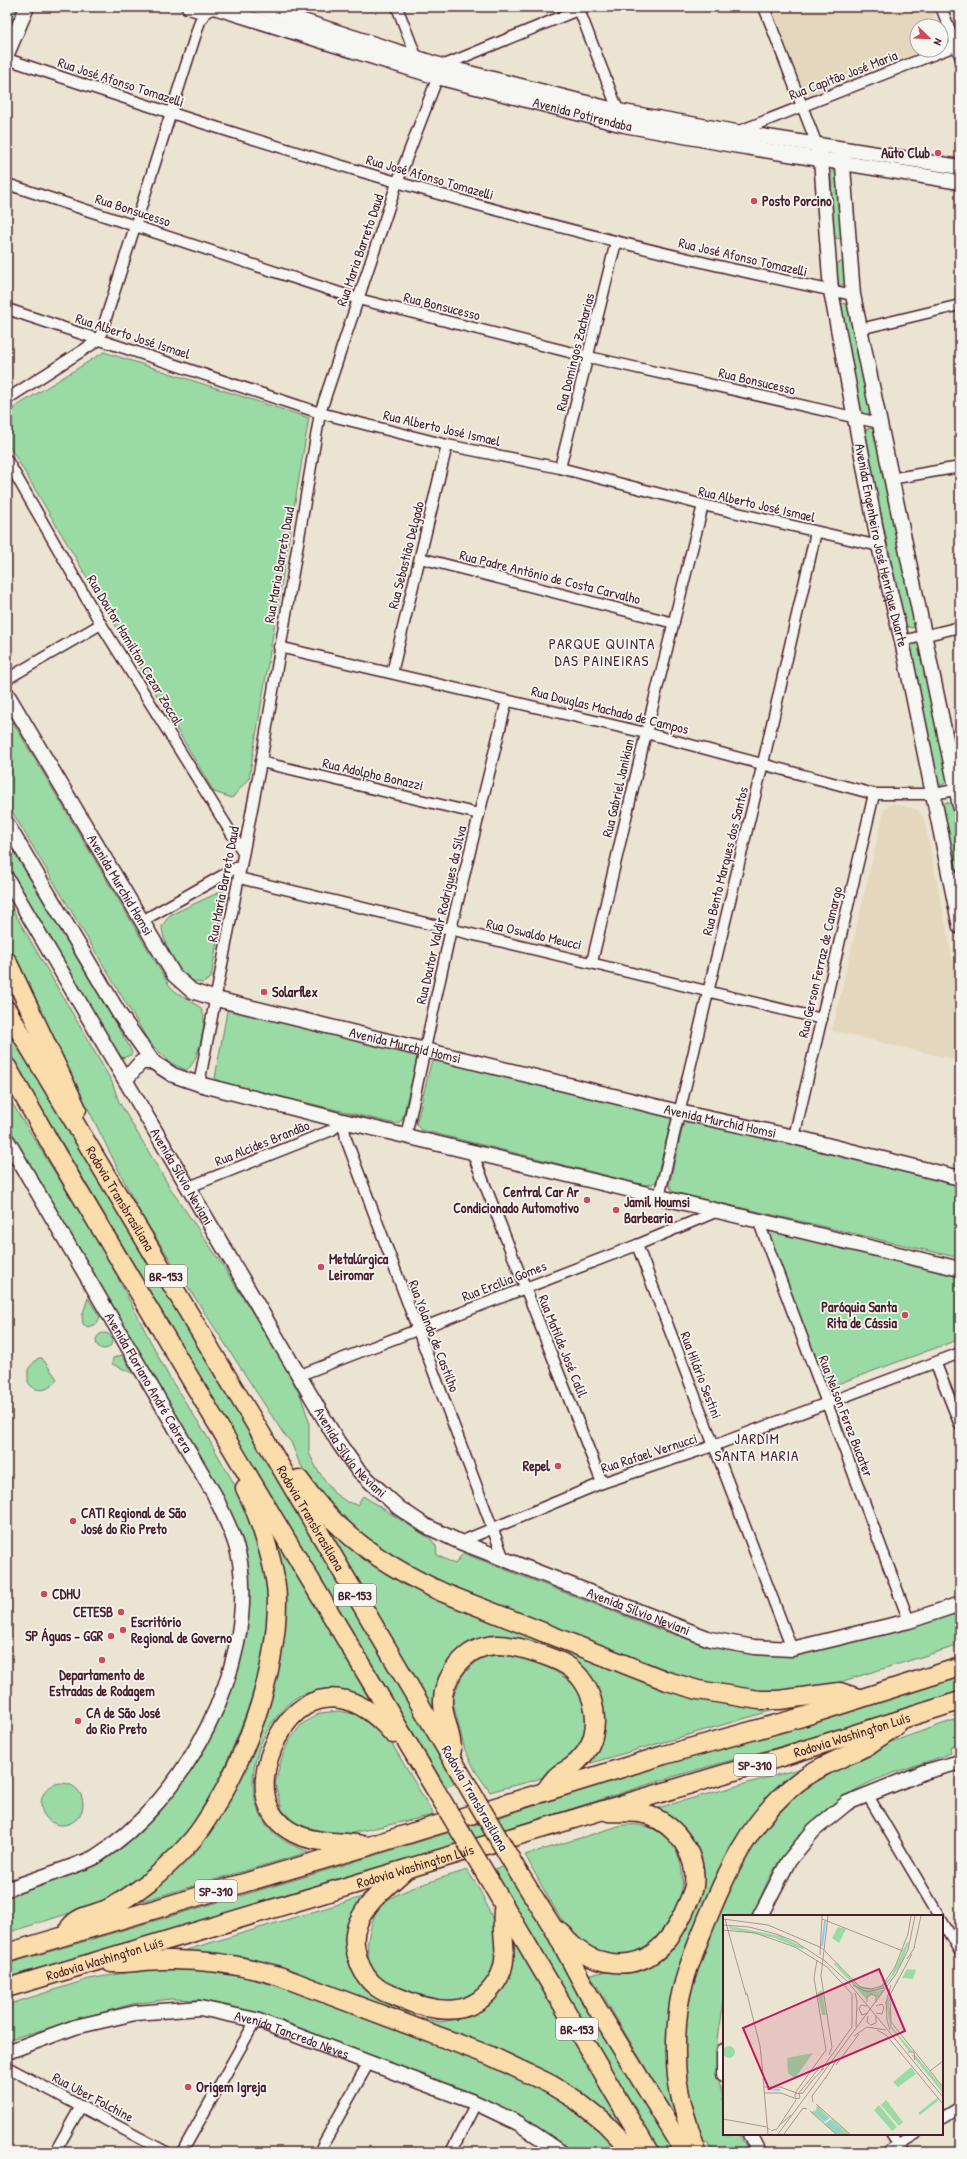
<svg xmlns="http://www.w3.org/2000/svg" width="967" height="2159" viewBox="0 0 967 2159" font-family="'Patrick Hand',sans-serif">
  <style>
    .built { fill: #e5d7bd }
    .green { fill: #99daa5; stroke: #727c68 }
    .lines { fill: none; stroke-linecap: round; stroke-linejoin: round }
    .street-casing { stroke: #4a1f2b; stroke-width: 13 }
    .secondary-casing { stroke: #4a1f2b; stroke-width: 17 }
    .highway-casing { stroke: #4a1f2b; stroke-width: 21 }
    .street { stroke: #f6f6f2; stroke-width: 10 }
    .secondary { stroke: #f6f6f2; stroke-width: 14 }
    .highway { stroke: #faddab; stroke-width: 18 }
    .highway-bridge-casing { stroke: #4a1f2b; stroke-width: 21; stroke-linecap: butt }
    .highway-bridge { stroke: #faddab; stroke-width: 18 }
    .poi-dot { fill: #d1495b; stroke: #f6f6f2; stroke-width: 1.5 }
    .labels { text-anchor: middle; stroke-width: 3.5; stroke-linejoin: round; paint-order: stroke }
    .shield { fill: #f6f6f2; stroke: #7e6067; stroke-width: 1 }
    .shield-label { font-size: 13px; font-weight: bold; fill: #4a1f2b }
    .street-label { font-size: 14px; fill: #4a1f2b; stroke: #f6f6f2 }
    .poi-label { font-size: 14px; font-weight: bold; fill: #4a1f2b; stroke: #f6f6f2; text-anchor: start }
    .neighbourhood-label { font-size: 15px; letter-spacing: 1px; fill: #4a1f2b; stroke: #f6f6f2 }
    .inset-river { fill: none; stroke: #88cde9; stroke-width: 2 }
    .inset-road { fill: none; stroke: #ab9590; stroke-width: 1 }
    .view { fill: #c2185b; fill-opacity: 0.15; stroke: #c2185b; stroke-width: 2 }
    .inset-edge { fill: none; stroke: #4a1f2b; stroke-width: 2 }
  </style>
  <rect width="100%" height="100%" fill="#ece4d3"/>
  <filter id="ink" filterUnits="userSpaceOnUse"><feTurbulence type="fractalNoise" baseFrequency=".025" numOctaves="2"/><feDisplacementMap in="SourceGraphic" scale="8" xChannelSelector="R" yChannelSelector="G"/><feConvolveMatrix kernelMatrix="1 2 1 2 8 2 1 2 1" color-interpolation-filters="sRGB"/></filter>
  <g filter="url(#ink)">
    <!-- built -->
    <g class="built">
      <polygon points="772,7 932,7 939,26 917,26 917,50 924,50 806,96"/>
      <polygon points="893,803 918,810 924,818 960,996 960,1061 832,1031 884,810"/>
    </g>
    <!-- green -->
    <g class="green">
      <polygon points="7,7 23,7 7,45"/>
      <polygon points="837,170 843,239 834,238 833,232 831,176 832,171"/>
      <polygon points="841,262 846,264 846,285 837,285 836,264"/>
      <polygon points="847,303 850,305 872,410 870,413 866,415 861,412 840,311 841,304"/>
      <polygon points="104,352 309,418 249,778 232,798 214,792 7,442 7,412"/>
      <polygon points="873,428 877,430 916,625 913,628 905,626 864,434 867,429"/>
      <polygon points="912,642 918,642 921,645 948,779 947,782 942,785 936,785 910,647"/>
      <path d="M7 712 169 985 176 992 200 1007C202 1011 204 1014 204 1019 204 1030 197 1066 186 1070L171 1063 149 1042 7 803Z"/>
      <polygon points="946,802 953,805 960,839 960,894 942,808"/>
      <polygon points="7,840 129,1046 132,1053 131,1055 122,1058 118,1053 7,866"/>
      <path d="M222 891 225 894 211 978 203 983C197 982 190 981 186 977 175 967 162 940 162 926L170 915Z"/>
      <polygon points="7,900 112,1082 119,1102 172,1191 218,1258 281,1358 301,1397 309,1421 309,1453 317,1469 334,1493 347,1502 357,1505 363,1496 431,1539 436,1546 437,1555 455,1564 463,1553 658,1629 710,1646 746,1653 791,1654 870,1637 960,1611 960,1645 814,1690 784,1693 747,1690 723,1687 685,1677 474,1597 407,1567 348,1525 313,1485 299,1462 291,1442 283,1433 140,1213 7,946"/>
      <polygon points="232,1010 412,1051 418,1056 402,1120 396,1124 224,1083 215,1078 227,1011"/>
      <polygon points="7,1024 458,1782 444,1788 7,1050"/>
      <polygon points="440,1059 672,1117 656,1182 652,1184 645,1185 421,1130 416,1125 431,1063"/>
      <polygon points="7,1095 105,1253 169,1377 204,1431 240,1494 261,1551 267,1590 268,1617 266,1643 257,1683 246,1714 220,1779 190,1828 163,1858 129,1887 111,1898 89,1907 7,1933 7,1896 38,1887 95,1863 140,1829 183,1781 207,1743 225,1705 240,1645 243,1555 7,1131"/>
      <polygon points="688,1120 960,1185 960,1258 673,1192 669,1185 683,1126"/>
      <polygon points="767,1230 960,1276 960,1339 824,1389"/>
      <polygon points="88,1298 100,1317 96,1324 88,1327 83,1324 82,1316"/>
      <circle cx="104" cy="1341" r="8"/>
      <polygon points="122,1355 134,1374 112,1364 113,1358"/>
      <path d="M38 1358H42L57 1379C51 1391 35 1394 28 1382V1369Z"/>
      <polygon points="325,1523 446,1602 781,1708 591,1763 602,1735 592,1682 486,1641 445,1675 434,1710"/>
      <path d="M273 1534 371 1702C349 1695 328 1687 305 1694 292 1697 284 1708 275 1719 251 1749 242 1801 272 1831 283 1842 295 1846 309 1852L132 1904 233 1784 282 1587Z"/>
      <path d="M508 1654C549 1663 606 1689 582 1741 580 1745 578 1751 575 1754 570 1761 556 1771 548 1775 534 1782 506 1787 490 1792L476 1772 465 1750 452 1699 463 1674 482 1657Z"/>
      <polygon points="960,1675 960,1692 803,1740 672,1777 511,1828 7,1980 7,1964 301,1878 503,1816 661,1764"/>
      <polygon points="339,1711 358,1715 392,1744 434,1815 343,1835 316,1836 298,1825 282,1810 275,1784 282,1757 289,1741 302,1724 320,1713"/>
      <path d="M960 1718V1743L950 1747 951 1753C925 1763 898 1770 873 1781 830 1801 793 1834 770 1877 763 1889 759 1903 753 1916H724V1995L717 2039V2071L724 2104V2134H739L749 2152H714L708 2142H704L686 2093 684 2008 733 1867 798 1787 868 1750Z"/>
      <polygon points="806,1767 753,1818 677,1987 680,2126 590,1974 641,1968 658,1961 680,1938 693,1914 701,1889 698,1858 650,1810"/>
      <circle cx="62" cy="1804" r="21"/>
      <path d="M622 1825C629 1825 637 1824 644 1826 687 1835 690 1889 672 1921 670 1926 667 1933 663 1937 658 1941 639 1954 632 1956 619 1960 599 1957 588 1950 568 1940 537 1876 525 1855Z"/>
      <polygon points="506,1866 676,2152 658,2152 494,1875 494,1869"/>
      <path d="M467 1870C490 1904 518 1961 475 1991 466 1997 455 2003 444 2004 432 2005 391 1990 382 1982 371 1972 366 1955 368 1940 370 1930 373 1915 380 1906 393 1891 446 1877 467 1870Z"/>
      <polygon points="362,1897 344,1939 350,1965 364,1986 414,2017 440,2022 469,2017 498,1995 511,1970 515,1940 632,2141 607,2120 307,1981 248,1958 180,1952"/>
      <polygon points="173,1968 211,1969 252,1975 500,2066 547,2089 602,2131 622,2152 571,2152 540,2129 493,2104 282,2021 230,2006 199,2000 171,1999 132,2004 7,2040 7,2005 89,1979 136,1971"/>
    </g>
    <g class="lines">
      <defs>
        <g id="street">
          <polyline points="397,7 418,61"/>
          <polyline points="578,7 620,115"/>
          <polyline points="764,7 817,145"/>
          <polyline points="941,7 960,56"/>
          <path d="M7 59C242 138 478 211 719 266 764 276 808 286 853 295"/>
          <polyline points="737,132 960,44"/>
          <polyline points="7,184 358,299 589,357 879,423"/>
          <polyline points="7,309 320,413 447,445 560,468 703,505 879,546"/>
          <polyline points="860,329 960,305"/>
          <polyline points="7,399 99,340 200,21 207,10"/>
          <polyline points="7,460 101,624 243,852"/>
          <polyline points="560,468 616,242"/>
          <polyline points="890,479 960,467"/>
          <polyline points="420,558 674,623"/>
          <polyline points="902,641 960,627"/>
          <polyline points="279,647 646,733 874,794 934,794 960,789"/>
          <polyline points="392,673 447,445"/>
          <polyline points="7,679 101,624"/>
          <polyline points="261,762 479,814"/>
          <polyline points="239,878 822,1019"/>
          <polyline points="142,921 241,865"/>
          <polyline points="592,962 646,733 703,505"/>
          <polyline points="199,1084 261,762 320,413 397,183 442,66 585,7"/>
          <polyline points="406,1136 451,929 507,700"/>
          <polyline points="794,1137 874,794"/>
          <polyline points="472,1152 602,1483"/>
          <polyline points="189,1187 332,1130 343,1121 346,1139 504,1559"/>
          <polyline points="659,1197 763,763 816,532"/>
          <polyline points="758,1220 909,1621"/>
          <polyline points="637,1245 792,1649"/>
          <polyline points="936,1364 960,1425"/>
          <polyline points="300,1375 637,1245 718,1211"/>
          <polyline points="460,1542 602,1483 713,1446 960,1353"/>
          <polyline points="867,1794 939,1916"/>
          <polyline points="942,1921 960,1952"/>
          <polyline points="7,2067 166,2152"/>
          <polyline points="942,2118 960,2107"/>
          <polyline points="892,2134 903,2152"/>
          <polyline points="55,2152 81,2106"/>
          <polyline points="182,2152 256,2020"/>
          <polyline points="319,2152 369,2062"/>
          <polyline points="451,2152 476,2103"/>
          <polyline points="886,2152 916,2134"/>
        </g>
        <g id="secondary">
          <polyline points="189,7 202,11 213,7"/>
          <path id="s1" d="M214 7 437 77 624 125 733 145 960 182"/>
          <polyline points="260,7 442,66 618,111 736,132 960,167"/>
          <polyline points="7,54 27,7"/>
          <path id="s2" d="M817 145 821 159 831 291 879 546 902 641 960 927"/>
          <polyline points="842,154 853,295 960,806"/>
          <path id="s3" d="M7 694 174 975 192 991 216 999 679 1112 794 1137 960 1178"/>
          <polyline points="7,824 120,1015 153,1062 173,1075 199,1084 343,1121 960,1269"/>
          <path id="s4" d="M7 879 338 1442 357 1469 377 1488 399 1508 426 1526 460 1542 710 1639 754 1647 792 1649 909 1621 960 1604"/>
          <polyline points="126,1079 141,1062 153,1062"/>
          <path id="s5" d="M7 1140 214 1494C224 1516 236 1538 240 1562 256 1667 185 1801 95 1857 88 1861 80 1863 73 1866 51 1874 29 1882 7 1889"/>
          <polyline points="760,1916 788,1862 814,1830 847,1803 924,1772 960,1762"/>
          <polyline points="724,2051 724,2074"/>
          <path id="s6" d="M7 2052 75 2027 135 2013 200 2008 256 2020 476 2103 518 2123 561 2152"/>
          <polyline points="750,2134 759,2152"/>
        </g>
        <g id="highway">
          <polyline points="7,961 77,1109"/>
          <path id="s7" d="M7 1010 259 1430 468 1786"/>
          <polyline points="7,1067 57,1155 435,1789"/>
          <path d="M299 1479C337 1534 383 1565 444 1593L667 1681 698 1690 759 1700H779L840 1692 858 1698"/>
          <path d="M452 1750C452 1733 442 1717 443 1700 443 1690 448 1679 453 1671 475 1638 504 1642 537 1653 548 1657 563 1661 573 1670 591 1686 599 1713 593 1736 590 1748 581 1760 570 1768 565 1771 559 1773 555 1778 551 1782 548 1788 544 1792"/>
          <path d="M362 1845C339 1841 316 1844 294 1833 259 1815 260 1778 273 1747 299 1685 353 1684 393 1734"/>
          <path d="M404 1871C387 1887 367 1901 358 1923 349 1943 360 1976 378 1988 384 1993 393 1995 400 1998 437 2014 475 2019 498 1979 512 1955 498 1930 504 1905"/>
          <polyline points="518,1872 554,1929 589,1995 685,2152"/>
          <polyline points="488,1878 649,2152"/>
          <path d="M70 1927C79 1915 94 1915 107 1909 124 1901 140 1889 155 1877 172 1862 190 1845 202 1827 244 1766 277 1675 277 1600 277 1570 259 1515 245 1488"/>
          <path d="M554 1929C566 1934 563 1935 571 1944 581 1953 593 1960 606 1962 645 1970 668 1946 683 1914 687 1905 692 1895 694 1886 698 1854 676 1825 648 1815 636 1811 620 1813 608 1812"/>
          <polyline points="7,1953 369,1846 664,1755 802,1717 960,1667"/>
          <path d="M111 1963C129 1964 145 1960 163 1960 203 1959 240 1964 279 1976L491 2056 550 2084 576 2100 605 2123 633 2152"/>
          <path id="s8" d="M7 1988 788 1755 960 1701"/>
          <path d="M697 2152C689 2127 680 2103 677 2076 675 2053 676 2027 679 2004 683 1980 693 1955 702 1932 724 1877 749 1819 798 1782 819 1766 842 1758 865 1747 875 1741 885 1733 895 1727"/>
        </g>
      </defs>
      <!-- street casing -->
      <use href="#street" class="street-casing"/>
      <!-- secondary casing -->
      <use href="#secondary" class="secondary-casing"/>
      <!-- highway casing -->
      <use href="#highway" class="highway-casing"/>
      <!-- street -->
      <use href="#street" class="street"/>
      <!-- secondary -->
      <use href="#secondary" class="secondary"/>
      <!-- highway -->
      <use href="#highway" class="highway"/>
      <defs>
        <g id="highway-bridge">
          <polyline points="468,1786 518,1872"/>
          <polyline points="435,1789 488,1878"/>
        </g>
      </defs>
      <!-- highway-bridge casing -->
      <use href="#highway-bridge" class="highway-bridge-casing"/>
      <!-- highway-bridge -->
      <use href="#highway-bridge" class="highway-bridge"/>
    </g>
  </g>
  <!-- markers -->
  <g class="poi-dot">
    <circle cx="938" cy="153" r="4"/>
    <circle cx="754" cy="201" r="4"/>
    <circle cx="264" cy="992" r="4"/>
    <circle cx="587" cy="1200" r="4"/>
    <circle cx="616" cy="1210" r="4"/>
    <circle cx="321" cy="1267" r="4"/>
    <circle cx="905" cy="1315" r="4"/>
    <circle cx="558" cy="1466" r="4"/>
    <circle cx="73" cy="1521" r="4"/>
    <circle cx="44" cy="1594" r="4"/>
    <circle cx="121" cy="1612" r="4"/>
    <circle cx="123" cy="1630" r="4"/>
    <circle cx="111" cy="1636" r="4"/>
    <circle cx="102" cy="1660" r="4"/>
    <circle cx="78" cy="1721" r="4"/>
    <circle cx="188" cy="2087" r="4"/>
  </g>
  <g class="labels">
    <!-- shield labels -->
    <g class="shield">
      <rect x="145" y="1265" width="42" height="22" rx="3"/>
      <rect x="334" y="1584" width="42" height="22" rx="3"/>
      <rect x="734" y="1754" width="42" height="22" rx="3"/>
      <rect x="195" y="1880" width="42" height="22" rx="3"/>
      <rect x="556" y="2018" width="42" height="22" rx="3"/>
    </g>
    <g class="shield-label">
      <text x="166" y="1281">BR-153</text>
      <text x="355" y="1600">BR-153</text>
      <text x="755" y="1770">SP-310</text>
      <text x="216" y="1896">SP-310</text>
      <text x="577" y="2034">BR-153</text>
    </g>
    <!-- street labels -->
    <g class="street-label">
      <text transform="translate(843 75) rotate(-21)" y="5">Rua Capitão José Maria</text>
      <text transform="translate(121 82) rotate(18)" y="5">Rua José Afonso Tomazelli</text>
      <text dy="5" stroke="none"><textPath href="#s1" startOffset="384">Avenida Potirendaba</textPath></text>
      <text transform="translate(430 177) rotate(16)" y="5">Rua José Afonso Tomazelli</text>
      <text transform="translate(133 210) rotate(18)" y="5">Rua Bonsucesso</text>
      <text transform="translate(360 250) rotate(-71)" y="5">Rua Maria Barreto Daud</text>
      <text transform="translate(743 257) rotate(13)" y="5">Rua José Afonso Tomazelli</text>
      <text transform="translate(442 306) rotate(14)" y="5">Rua Bonsucesso</text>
      <text transform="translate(133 336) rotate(18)" y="5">Rua Alberto José Ismael</text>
      <text transform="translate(575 352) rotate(-76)" y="5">Rua Domingos Zacharias</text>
      <text transform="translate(757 381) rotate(13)" y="5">Rua Bonsucesso</text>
      <text transform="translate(442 428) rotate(13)" y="5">Rua Alberto José Ismael</text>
      <text transform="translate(757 504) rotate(13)" y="5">Rua Alberto José Ismael</text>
      <text dy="5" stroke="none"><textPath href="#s2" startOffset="406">Avenida Engenheiro José Henrique Duarte</textPath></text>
      <text transform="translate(406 555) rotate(-76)" y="5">Rua Sebastião Delgado</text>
      <text transform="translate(279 565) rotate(-80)" y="5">Rua Maria Barreto Daud</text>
      <text transform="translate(550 577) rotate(14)" y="5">Rua Padre Antônio de Costa Carvalho</text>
      <text transform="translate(135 650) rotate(59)" y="5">Rua Doutor Hamilton Cezar Zoccal</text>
      <text transform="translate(610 710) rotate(14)" y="5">Rua Douglas Machado de Campos</text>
      <text transform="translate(373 774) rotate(13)" y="5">Rua Adolpho Bonazzi</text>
      <text transform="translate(618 788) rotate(-77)" y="5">Rua Gabriel Janikian</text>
      <text transform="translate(725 861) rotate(-76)" y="5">Rua Bento Marques dos Santos</text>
      <text transform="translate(223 884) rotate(-79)" y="5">Rua Maria Barreto Daud</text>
      <text dy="5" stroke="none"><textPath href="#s3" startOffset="222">Avenida Murchid Homsi</textPath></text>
      <text transform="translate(441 915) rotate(-77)" y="5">Rua Doutor Valdir Rodrigues da Silva</text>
      <text transform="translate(534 934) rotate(13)" y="5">Rua Oswaldo Meucci</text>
      <text transform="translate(820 962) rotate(-77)" y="5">Rua Gerson Ferraz de Camargo</text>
      <text dy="5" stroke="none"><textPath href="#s3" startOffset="571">Avenida Murchid Homsi</textPath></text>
      <text dy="5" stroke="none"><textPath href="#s3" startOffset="895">Avenida Murchid Homsi</textPath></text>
      <text transform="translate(262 1143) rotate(-22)" y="5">Rua Alcides Brandão</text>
      <text dy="5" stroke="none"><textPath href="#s4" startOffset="345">Avenida Sílvio Neviani</textPath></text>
      <text dy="5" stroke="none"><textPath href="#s7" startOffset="220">Rodovia Transbrasiliana</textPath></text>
      <text transform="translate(504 1281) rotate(-21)" y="5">Rua Ercília Gomes</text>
      <text transform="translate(434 1336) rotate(69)" y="5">Rua Yolando de Castilho</text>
      <text transform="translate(563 1346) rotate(68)" y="5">Rua Matilde José Calil</text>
      <text transform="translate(701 1375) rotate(69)" y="5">Rua Hilário Sestini</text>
      <text dy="5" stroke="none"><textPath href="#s5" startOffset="281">Avenida Floriano André Cabrera</textPath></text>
      <text transform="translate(846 1416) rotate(69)" y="5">Rua Nelson Ferez Bucater</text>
      <text dy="5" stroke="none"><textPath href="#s4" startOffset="669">Avenida Sílvio Neviani</textPath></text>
      <text transform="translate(649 1453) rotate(-18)" y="5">Rua Rafael Vernucci</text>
      <text dy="5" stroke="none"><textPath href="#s7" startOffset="592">Rodovia Transbrasiliana</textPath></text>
      <text dy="5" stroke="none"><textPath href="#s4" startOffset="1005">Avenida Sílvio Neviani</textPath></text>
      <text dy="5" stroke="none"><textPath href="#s8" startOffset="882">Rodovia Washington Luís</textPath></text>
      <text transform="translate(475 1798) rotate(60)" y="5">Rodovia Transbrasiliana</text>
      <text dy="5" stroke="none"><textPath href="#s8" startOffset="426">Rodovia Washington Luís</textPath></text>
      <text dy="5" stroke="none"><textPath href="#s8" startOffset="102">Rodovia Washington Luís</textPath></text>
      <text dy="5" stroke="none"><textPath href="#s6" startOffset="295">Avenida Tancredo Neves</textPath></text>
      <text transform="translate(93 2097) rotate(28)" y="5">Rua Uber Folchine</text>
    </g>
    <!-- poi labels -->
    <g class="poi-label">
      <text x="930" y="158" text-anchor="end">Auto Club</text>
      <text x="762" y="206">Posto Porcino</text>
      <text x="272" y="997">Solarflex</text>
      <text x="579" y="1197" text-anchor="end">Central Car Ar<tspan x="579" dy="16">Condicionado Automotivo</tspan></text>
      <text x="624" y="1207">Jamil Houmsi<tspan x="624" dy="16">Barbearia</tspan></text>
      <text x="329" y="1264">Metalúrgica<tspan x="329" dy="16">Leiromar</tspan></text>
      <text x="897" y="1312" text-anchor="end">Paróquia Santa<tspan x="897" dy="16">Rita de Cássia</tspan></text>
      <text x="550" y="1471" text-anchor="end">Repel</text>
      <text x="81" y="1518">CATI Regional de São<tspan x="81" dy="16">José do Rio Preto</tspan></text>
      <text x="52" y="1599">CDHU</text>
      <text x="113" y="1617" text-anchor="end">CETESB</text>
      <text x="131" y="1627">Escritório<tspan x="131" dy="16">Regional de Governo</tspan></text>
      <text x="103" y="1641" text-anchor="end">SP Águas - GGR</text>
      <text x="102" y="1680" text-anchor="middle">Departamento de<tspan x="102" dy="16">Estradas de Rodagem</tspan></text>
      <text x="86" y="1718">CA de São José<tspan x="86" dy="16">do Rio Preto</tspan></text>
      <text x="196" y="2092">Origem Igreja</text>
    </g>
    <!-- neighbourhood labels -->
    <g class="neighbourhood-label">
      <text x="602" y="649">PARQUE QUINTA<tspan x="602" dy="17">DAS PAINEIRAS</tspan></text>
      <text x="757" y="1444">JARDIM<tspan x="757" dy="17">SANTA MARIA</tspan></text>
    </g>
  </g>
  <!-- overview -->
  <g transform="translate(723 1915)">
    <rect width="220" height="220" fill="#ece4d3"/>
    <path d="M6 11 57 21 80 32 81 35 52 23 7 14ZM115 12 123 14 116 28 109 23ZM184 27 186 28 179 48 161 73 151 77 162 74 155 83 150 79 143 84 111 49 112 47 135 71 153 74 167 63ZM189 34 166 82V89L169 112 190 137 186 136 167 112 163 87ZM184 54 193 55 190 64 179 63ZM99 75 103 100H99L94 78ZM0 137a6 6 0 1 1 12 0a6 6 0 1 1-12 0ZM90 138 72 163 65 158 64 143ZM188 139 193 141 220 173V178ZM188 152 193 159 175 172 170 167ZM214 183 216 185 197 200 195 198ZM163 185 180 207 176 211 158 190ZM94 190 107 203 101 207 88 197 93 195ZM156 190 174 212 169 216 151 195ZM109 204 126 219H113L101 209Z" fill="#99daa5"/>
    <path class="inset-river" d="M99 31 102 6M44 174 57 175M94 196 104 205M105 207 119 219"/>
    <path class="inset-road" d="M105 1 98 61 109 132 106 140M0 4 45 10 99 33 137 72 148 74 159 71 172 52 185 19 188 1M2 4 8 26M99 4 180 36M0 10 26 12 53 19 71 26 102 46 125 67 220 182M0 15 32 18 72 32 104 52 129 79V112L98 155M8 26 23 80V77M191 33 198 1M189 39 167 80 168 107 220 172M97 40 99 1M184 44 192 32M130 70 144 77 161 73M132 78 134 86 133 112M24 79 37 131 40 160M144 87V82L148 79 153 81V87M144 91 138 90 136 94 139 100 145 98M153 91 159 89 161 93 159 99 153 98M145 101 144 107 148 110 153 108V101M154 115 163 120 220 189M167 115 164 105 163 87 168 70M131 121 144 112 163 115M185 137H191L192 145M113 150 136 119M207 156 220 146M40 163 45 219M102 164 114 144M87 168 101 153M41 172H57L74 178M41 178H58L71 183M72 178 103 135 91 63 94 45M76 178 77 183 72 184V179L80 178 88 167M76 178 97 152M90 187 89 181 103 162M93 189 127 219M87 196 113 219M0 204 44 212 47 215M58 209 68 200M48 216 54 214 73 185M55 219 173 59 185 35 192 1M61 219 80 193 84 194"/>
    <path class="view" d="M156 54 182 116 46 174 20 113Z"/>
    <rect width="220" height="220" class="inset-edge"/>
  </g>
  <!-- margin -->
  <rect width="967" height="2159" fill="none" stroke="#f6f6f2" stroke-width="24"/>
  <rect x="12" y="12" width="943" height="2135" fill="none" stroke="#4a1f2b" stroke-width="1.5" filter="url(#ink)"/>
  <!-- north arrow -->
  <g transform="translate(929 38) rotate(113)"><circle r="19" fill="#f6f6f2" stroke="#b1a0a2"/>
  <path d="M0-3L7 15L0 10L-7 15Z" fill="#d1495b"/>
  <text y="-6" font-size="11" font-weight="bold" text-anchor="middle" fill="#4a1f2b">N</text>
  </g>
</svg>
